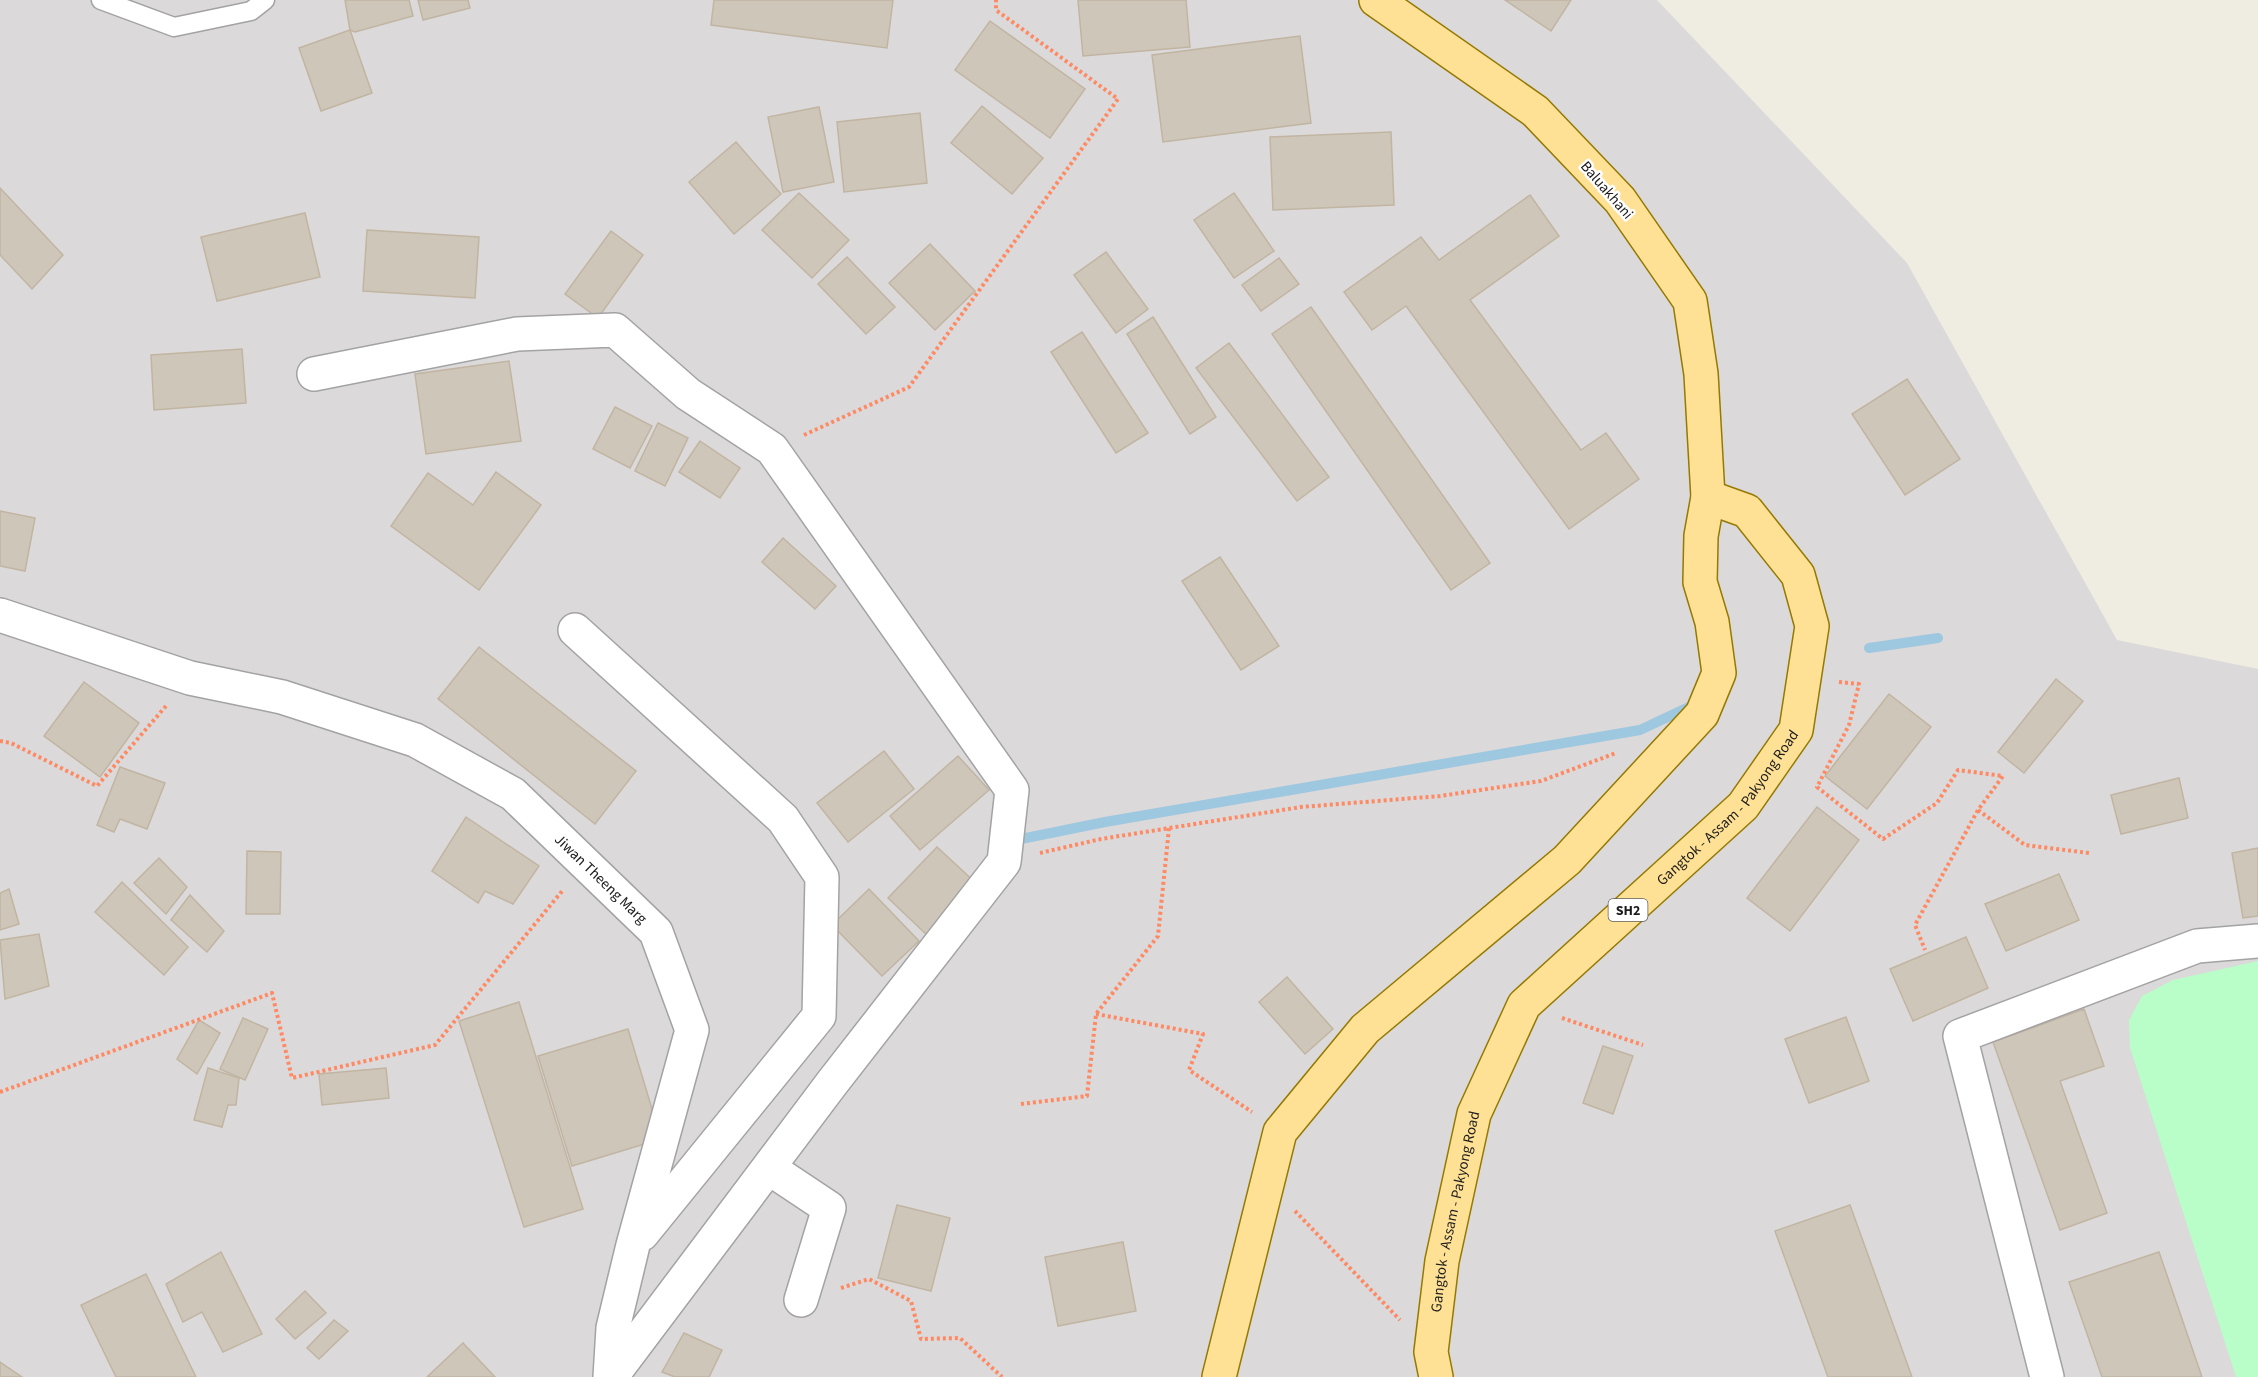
<svg xmlns="http://www.w3.org/2000/svg" width="2258" height="1377" viewBox="0 0 2258 1377" font-family="'Source Sans 3',sans-serif">
  <style>
    .residential { fill: #dbd9d9 }
    .park { fill: #b9fdc9 }
    .lines { fill: none; stroke-linecap: round; stroke-linejoin: round }
    .stream { stroke: #9ec7e0; stroke-width: 10 }
    .building { fill: #cfc6ba; stroke: #c1b5a2; stroke-width: 1.5 }
    .service-casing { stroke: #a3a3a3; stroke-width: 21 }
    .minor-casing { stroke: #a3a3a3; stroke-width: 36 }
    .primary-casing { stroke: #957900; stroke-width: 36 }
    .path { stroke: #ff8962; stroke-width: 4; stroke-dasharray: 3 3; stroke-linecap: butt }
    .service { stroke: #fff; stroke-width: 18 }
    .minor { stroke: #fff; stroke-width: 33 }
    .primary { stroke: #ffe196; stroke-width: 33 }
    .labels { text-anchor: middle; stroke-width: 5; stroke-linejoin: round; paint-order: stroke }
    .shield { fill: #fff; stroke: #606060; stroke-width: 1.5 }
    .shield-label { font-size: 14px; font-weight: bold; fill: #1c1c1c }
    .street-label { font-size: 15px; fill: #1c1c1c; stroke: #fff }
  </style>
  <rect width="100%" height="100%" fill="#efece1"/>
  <!-- residential -->
  <polygon class="residential" points="0,0 1657,0 1907,263 2117,640 2258,669 2258,1377 0,1377"/>
  <!-- park -->
  <polygon class="park" points="2258,961 2258,1377 2236,1377 2130,1048 2129,1020 2142,996 2173,980"/>
  <g class="lines">
    <!-- stream -->
    <g class="stream">
      <polyline points="1869,648 1938,638"/>
      <polyline points="1021,839 1105,822 1640,730 1691,706"/>
    </g>
  </g>
  <!-- building -->
  <g class="building">
    <polygon points="345,0 409,0 413,16 355,32 350,30"/>
    <polygon points="418,0 468,0 470,8 423,20"/>
    <polygon points="714,0 893,0 887,48 711,25"/>
    <polygon points="1078,0 1186,0 1190,47 1083,56"/>
    <polygon points="1505,0 1571,0 1551,31"/>
    <polygon points="990,21 1085,89 1050,138 955,70"/>
    <polygon points="350,30 372,93 321,111 299,48"/>
    <polygon points="1300,36 1311,123 1163,142 1152,55"/>
    <polygon points="982,106 1043,158 1012,194 951,143"/>
    <polygon points="819,107 834,182 783,192 768,117"/>
    <polygon points="920,113 927,183 844,192 837,122"/>
    <polygon points="1391,132 1394,205 1273,210 1270,137"/>
    <polygon points="736,142 781,194 734,234 689,182"/>
    <polygon points="0,188 63,255 32,289 0,255"/>
    <polygon points="799,193 849,240 812,278 762,230"/>
    <polygon points="1234,193 1274,251 1234,278 1194,220"/>
    <polygon points="1530,195 1559,236 1470,300 1581,450 1606,433 1639,479 1569,529 1406,306 1372,330 1344,292 1421,237 1439,260"/>
    <polygon points="305,213 320,277 217,301 201,237"/>
    <polygon points="367,230 479,237 475,298 363,291"/>
    <polygon points="611,231 643,255 598,318 565,294"/>
    <polygon points="930,244 975,291 935,330 889,283"/>
    <polygon points="1106,252 1148,309 1116,333 1074,275"/>
    <polygon points="847,257 895,307 866,334 818,284"/>
    <polygon points="1279,258 1299,284 1261,311 1242,285"/>
    <polygon points="1311,307 1490,563 1451,590 1272,334"/>
    <polygon points="1153,317 1216,417 1190,434 1127,334"/>
    <polygon points="1082,332 1148,433 1116,453 1051,352"/>
    <polygon points="1229,343 1329,477 1297,501 1196,368"/>
    <polygon points="242,349 246,403 154,410 151,355"/>
    <polygon points="509,361 521,441 426,454 415,374"/>
    <polygon points="1907,379 1960,459 1905,495 1852,414"/>
    <polygon points="615,407 652,426 630,468 593,449"/>
    <polygon points="658,423 688,438 665,486 635,471"/>
    <polygon points="700,441 740,468 720,498 679,472"/>
    <polygon points="496,472 541,505 479,590 391,526 428,473 473,505"/>
    <polygon points="0,511 35,518 25,571 0,566"/>
    <polygon points="783,538 836,586 815,609 762,562"/>
    <polygon points="1220,557 1279,646 1241,670 1182,581"/>
    <polygon points="479,647 636,771 595,824 438,699"/>
    <polygon points="2056,679 2083,701 2024,773 1998,752"/>
    <polygon points="84,682 139,723 100,777 44,736"/>
    <polygon points="1889,694 1931,727 1867,809 1825,776"/>
    <polygon points="884,751 914,789 848,842 817,803"/>
    <polygon points="958,756 989,790 920,850 890,816"/>
    <polygon points="120,767 165,783 147,829 120,819 114,832 97,825"/>
    <polygon points="2179,778 2188,818 2121,834 2111,795"/>
    <polygon points="1817,807 1859,840 1790,931 1747,898"/>
    <polygon points="466,817 539,866 513,904 485,891 478,903 432,871"/>
    <polygon points="937,847 978,885 928,936 888,898"/>
    <polygon points="2258,848 2258,916 2243,918 2232,853"/>
    <polygon points="247,851 281,852 280,914 246,914"/>
    <polygon points="159,858 187,887 166,914 134,883"/>
    <polygon points="2059,874 2079,920 2006,951 1985,904"/>
    <polygon points="122,882 188,947 164,975 95,912"/>
    <polygon points="9,889 19,924 0,930 0,893"/>
    <polygon points="869,889 919,941 882,976 832,925"/>
    <polygon points="190,895 224,931 207,952 171,920"/>
    <polygon points="39,934 49,986 5,999 0,940"/>
    <polygon points="1966,937 1988,988 1913,1021 1890,969"/>
    <polygon points="1287,977 1333,1029 1305,1054 1259,1002"/>
    <polygon points="519,1002 583,1209 524,1227 459,1021"/>
    <polygon points="2084,1009 2104,1066 2060,1081 2107,1213 2060,1230 1993,1042"/>
    <polygon points="1846,1017 1869,1081 1809,1103 1785,1039"/>
    <polygon points="243,1018 268,1029 245,1080 220,1069"/>
    <polygon points="199,1020 220,1033 197,1074 177,1059"/>
    <polygon points="628,1029 661,1139 572,1166 538,1056"/>
    <polygon points="1603,1046 1633,1056 1613,1114 1583,1103"/>
    <polygon points="208,1068 239,1078 236,1105 228,1105 222,1127 194,1120"/>
    <polygon points="386,1068 389,1098 322,1105 319,1074"/>
    <polygon points="897,1205 950,1218 931,1291 878,1278"/>
    <polygon points="1850,1205 1912,1377 1828,1377 1775,1231"/>
    <polygon points="1123,1242 1136,1311 1058,1326 1045,1257"/>
    <polygon points="221,1252 262,1334 223,1352 202,1312 183,1322 166,1284"/>
    <polygon points="2159,1252 2202,1377 2102,1377 2069,1282"/>
    <polygon points="146,1274 196,1377 116,1377 81,1305"/>
    <polygon points="305,1291 326,1313 295,1339 276,1319"/>
    <polygon points="334,1320 348,1331 319,1359 307,1348"/>
    <polygon points="684,1333 722,1350 709,1377 675,1377 662,1372"/>
    <polygon points="463,1343 495,1377 427,1377"/>
    <polygon points="0,1362 22,1377 0,1377"/>
  </g>
  <g class="lines">
    <defs>
      <polyline id="service" points="101,0 174,27 251,11 265,0"/>
      <g id="minor">
        <polyline points="314,374 517,334 615,330 688,394 772,449 1012,790 1004,862 832,1083 611,1377"/>
        <path id="s1" d="M0 615 190 678 282 697 415 740 513 794 656 932 692 1030 633 1245 613 1328 610 1377"/>
        <polyline points="575,630 783,819 822,877 819,1016 642,1234"/>
        <polyline points="769,1168 829,1208 801,1300"/>
        <polyline points="2047,1377 1960,1036 2197,946 2258,941"/>
      </g>
      <g id="primary">
        <polyline points="1219,1377 1280,1132 1365,1029 1567,860 1702,714 1719,673 1712,622 1700,582 1701,536 1708,497 1701,374 1690,301 1620,200 1535,111 1376,0"/>
        <path id="s2" d="M1436 1377 1431 1352 1442 1261 1474 1114 1524 1005 1743 806 1796 730 1812 626 1798 575 1747 511 1708 497"/>
      </g>
    </defs>
    <!-- service casing -->
    <use href="#service" class="service-casing"/>
    <!-- minor casing -->
    <use href="#minor" class="minor-casing"/>
    <!-- primary casing -->
    <use href="#primary" class="primary-casing"/>
    <!-- path -->
    <g class="path">
      <polyline points="804,435 909,387 1118,99 996,10 996,0"/>
      <polyline points="1839,682 1859,684 1849,725 1817,787 1883,839 1937,803 1958,770 2003,776 1978,810 1915,925 1925,950"/>
      <polyline points="0,741 11,743 97,786 166,706"/>
      <polyline points="1978,810 2025,845 2089,853"/>
      <polyline points="1040,853 1101,839 1301,807 1440,796 1541,781 1616,753"/>
      <polyline points="1096,1014 1203,1034 1189,1070 1252,1112"/>
      <polyline points="1562,1018 1643,1045"/>
      <polyline points="0,1092 272,993 292,1078 435,1045 563,890"/>
      <polyline points="1021,1104 1087,1096 1096,1014 1158,936 1169,828"/>
      <polyline points="1295,1211 1400,1320"/>
      <polyline points="841,1288 869,1279 911,1301 921,1339 960,1338 1002,1377"/>
    </g>
    <!-- service -->
    <use href="#service" class="service"/>
    <!-- minor -->
    <use href="#minor" class="minor"/>
    <!-- primary -->
    <use href="#primary" class="primary"/>
  </g>
  <g class="labels">
    <!-- shield labels -->
    <rect class="shield" x="1608.5" y="899" width="39" height="22" rx="4.5"/>
    <g class="shield-label">
      <text x="1628" y="915">SH2</text>
    </g>
    <!-- street labels -->
    <g class="street-label">
      <text transform="translate(1607 190) rotate(49)" y="5">Baluakhani</text>
      <text dy="5" stroke="none"><textPath href="#s2" startOffset="672">Gangtok - Assam - Pakyong Road</textPath></text>
      <text dy="5" stroke="none"><textPath href="#s1" startOffset="668">Jiwan Theeng Marg</textPath></text>
      <text dy="5" stroke="none"><textPath href="#s2" startOffset="168">Gangtok - Assam - Pakyong Road</textPath></text>
    </g>
  </g>
</svg>
